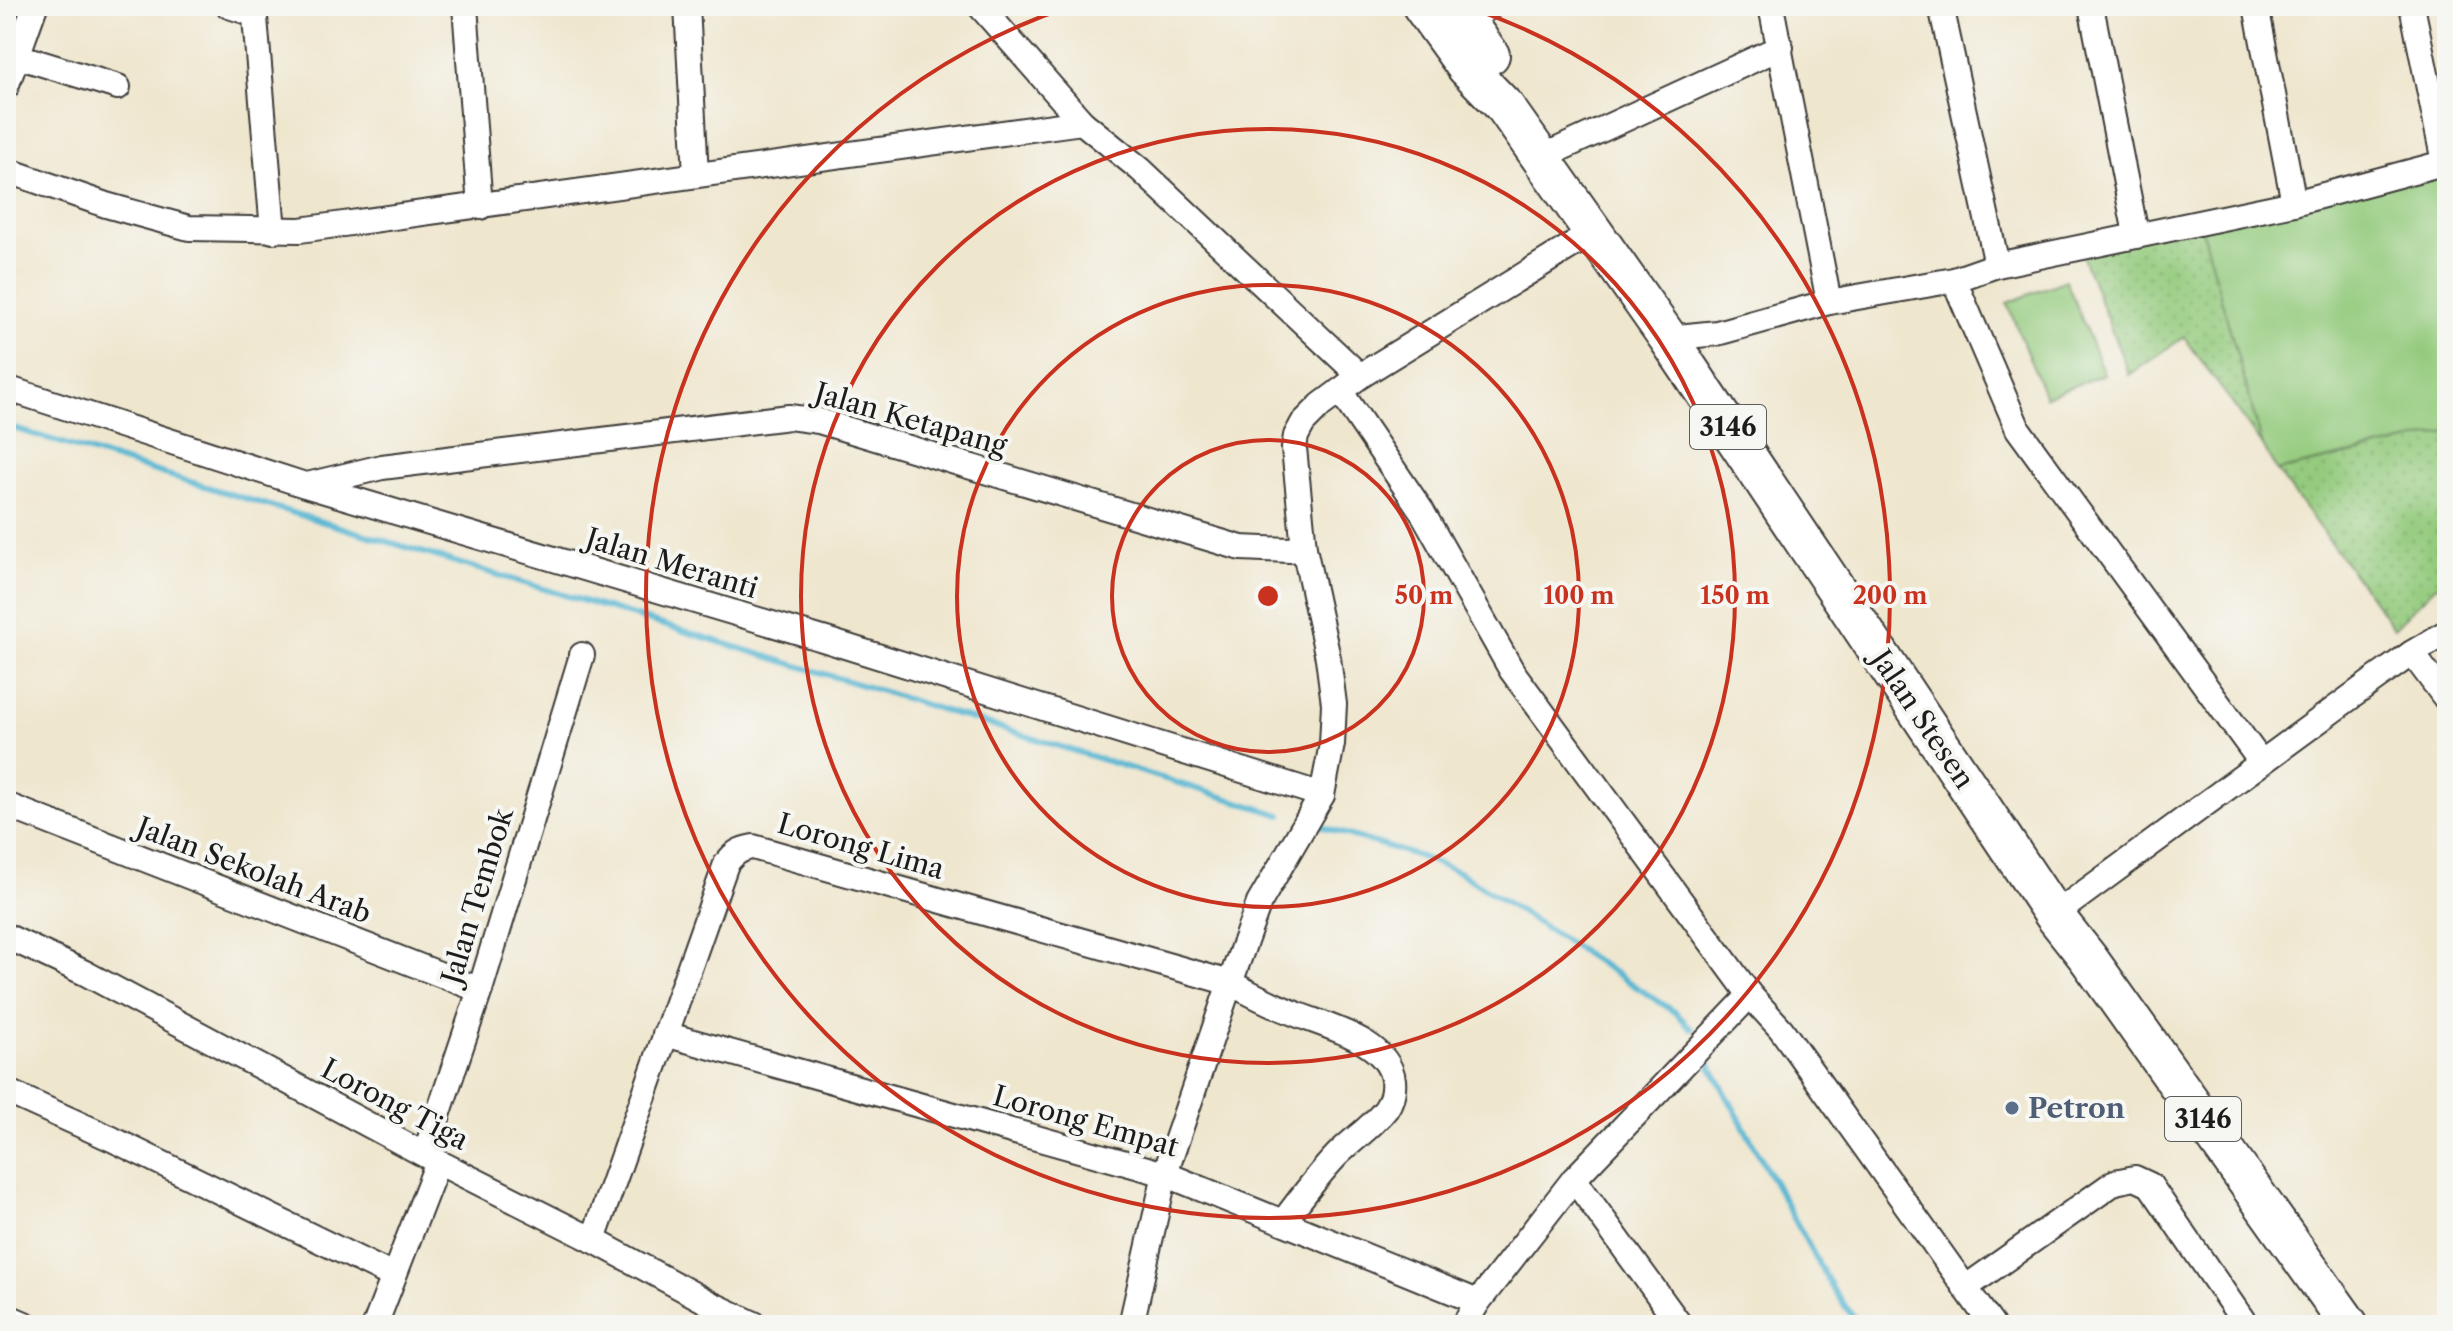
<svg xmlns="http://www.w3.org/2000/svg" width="2453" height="1331" viewBox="0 0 2453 1331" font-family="'Libre Caslon Text',serif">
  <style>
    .grass { fill: url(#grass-dots); stroke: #58744d; stroke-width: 2 }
    .pitch { fill: #94cb7e; stroke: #58744d; stroke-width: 2 }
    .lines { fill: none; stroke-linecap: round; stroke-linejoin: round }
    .stream { stroke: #51b4d0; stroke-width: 6 }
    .street-casing { stroke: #3c3a37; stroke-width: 28 }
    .primary-casing { stroke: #3c3a37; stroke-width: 42 }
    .street { stroke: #fff; stroke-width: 24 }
    .primary { stroke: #fff; stroke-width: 38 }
    .ring { fill: none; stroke: #c8321e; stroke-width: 4 }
    .service-dot { fill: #5c6f8a; stroke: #f6f6f2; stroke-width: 3 }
    .labels { text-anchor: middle; stroke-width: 8; stroke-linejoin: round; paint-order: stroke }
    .shield { fill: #f6f6f2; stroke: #5d5d5c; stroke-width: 2 }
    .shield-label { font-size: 26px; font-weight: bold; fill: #1c1c1c }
    .street-label { font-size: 28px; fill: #1c1c1c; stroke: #f6f6f2 }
    .service-label { font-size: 28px; font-weight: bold; fill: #4e5e75; stroke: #f6f6f2; text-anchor: start }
    .centre { fill: #c8321e; stroke: #f6f6f2; stroke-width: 4 }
    .ring-label { font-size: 24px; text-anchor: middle; font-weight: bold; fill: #c8321e; stroke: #f6f6f2; stroke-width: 8; stroke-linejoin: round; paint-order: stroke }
  </style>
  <defs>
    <pattern id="grass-dots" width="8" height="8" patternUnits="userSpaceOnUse" patternTransform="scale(2)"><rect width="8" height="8" fill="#94cb7e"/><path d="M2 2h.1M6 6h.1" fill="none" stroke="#7fae6c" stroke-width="1.8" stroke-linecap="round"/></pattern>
  </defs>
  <rect width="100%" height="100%" fill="#f6f6f2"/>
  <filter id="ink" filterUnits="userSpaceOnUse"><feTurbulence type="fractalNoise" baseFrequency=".0125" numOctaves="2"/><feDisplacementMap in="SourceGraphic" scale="16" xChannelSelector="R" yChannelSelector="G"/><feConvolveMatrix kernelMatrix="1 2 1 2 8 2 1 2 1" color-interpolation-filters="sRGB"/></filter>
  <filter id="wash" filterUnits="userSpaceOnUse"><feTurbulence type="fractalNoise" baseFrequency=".006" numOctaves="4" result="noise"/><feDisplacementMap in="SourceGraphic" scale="32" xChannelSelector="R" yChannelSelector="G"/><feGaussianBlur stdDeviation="1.8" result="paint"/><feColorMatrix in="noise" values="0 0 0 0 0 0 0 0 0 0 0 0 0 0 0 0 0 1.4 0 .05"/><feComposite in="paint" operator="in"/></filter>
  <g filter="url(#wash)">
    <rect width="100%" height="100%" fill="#efe6ce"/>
    <!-- grass -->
    <g class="grass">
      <polygon points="2198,216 2263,446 2184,337 2129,375 2077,242"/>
      <polygon points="2447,432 2447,582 2435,587 2394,628 2277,471"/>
    </g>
    <!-- pitch -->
    <g class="pitch">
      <polygon points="2447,163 2447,432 2277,471 2263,446 2198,216"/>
      <polygon points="2066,280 2104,374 2045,397 2007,303"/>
    </g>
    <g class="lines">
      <!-- stream -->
      <g class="stream">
        <polyline points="6,426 881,691 1281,815"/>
        <polyline points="1323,827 1418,856 1459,872 1675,1012 1692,1029"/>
        <polyline points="1709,1063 1832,1288 1859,1325"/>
      </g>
    </g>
  </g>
  <g filter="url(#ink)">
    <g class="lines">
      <defs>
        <g id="street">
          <polyline points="229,6 254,14"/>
          <polyline points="254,6 273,231"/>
          <polyline points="465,6 480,207"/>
          <polyline points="687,6 696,175"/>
          <polyline points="980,6 1082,122 1140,169 1360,376"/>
          <polyline points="1771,6 1829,302"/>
          <polyline points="1941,6 1997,265"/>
          <polyline points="2091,6 2136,234"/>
          <polyline points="2256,6 2294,203"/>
          <polyline points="2412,6 2444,162"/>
          <polyline points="1466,21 1491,6"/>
          <polyline points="17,56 118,87"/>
          <polyline points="6,87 35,6"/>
          <polyline points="1540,158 1781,47"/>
          <polyline points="6,170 106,205 189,228 300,230 1082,122"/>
          <polyline points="1954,280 2018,429 2261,762"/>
          <polyline points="1668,338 1717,333 1829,302 1954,280 1997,265 2294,203 2447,162"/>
          <polyline points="6,388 305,485 826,640 1322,795"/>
          <polyline points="1340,391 1421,510 1512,671 1750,995 1781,1029 1992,1325"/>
          <polyline points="307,485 382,467 789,417 819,421 1241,548 1289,550 1304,548"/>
          <polyline points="2412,653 2447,700"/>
          <polyline points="6,805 480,990"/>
          <polyline points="2054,915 2374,680 2412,653 2447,632"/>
          <polyline points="6,936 85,973 438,1162 593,1240 713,1305 756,1325"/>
          <polyline points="665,1034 1165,1174 1478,1302"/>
          <polyline points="6,1091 112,1139 393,1276"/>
          <polyline points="425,1154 480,990 582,655"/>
          <polyline points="1574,1179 1680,1325"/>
          <path d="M593 1240 726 864C734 853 740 849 753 847L1230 983C1250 993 1270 1004 1291 1012 1323 1026 1388 1039 1393 1080 1394 1090 1392 1100 1386 1109 1372 1127 1353 1139 1337 1155 1317 1176 1300 1199 1283 1222"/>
          <polyline points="1965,1288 2115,1182 2135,1178 2150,1185 2246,1325"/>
          <polyline points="6,1316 27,1325"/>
          <polyline points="375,1325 438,1162"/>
          <polyline points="1131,1325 1165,1174 1230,983 1259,903 1322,795 1332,744 1334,704 1328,658 1304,548 1294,448 1296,436 1303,423 1321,405 1360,376 1592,233"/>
          <polyline points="1464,1325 1478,1302 1574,1179 1750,995"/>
        </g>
        <g id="primary">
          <polyline points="1422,6 1466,67 1505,107 1668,338 2054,915 2088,958 2349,1325"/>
          <polyline points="1455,6 1490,55"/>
        </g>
      </defs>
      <!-- street casing -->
      <use href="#street" class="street-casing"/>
      <!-- primary casing -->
      <use href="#primary" class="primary-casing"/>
      <!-- street -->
      <use href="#street" class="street"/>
      <!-- primary -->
      <use href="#primary" class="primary"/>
    </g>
  </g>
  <!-- distance rings -->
  <g class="ring">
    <circle cx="1268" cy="596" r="156"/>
    <circle cx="1268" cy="596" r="311"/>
    <circle cx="1268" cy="596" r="467"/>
    <path d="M1465 6A622 622 0 1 1 1071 6"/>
  </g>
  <!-- markers -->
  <circle class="service-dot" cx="2012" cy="1108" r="8"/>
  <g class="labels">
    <!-- shield labels -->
    <g class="shield">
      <rect x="1690" y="405" width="76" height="44" rx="6"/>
      <rect x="2165" y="1097" width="76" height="44" rx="6"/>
    </g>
    <g class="shield-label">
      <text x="1728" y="436">3146</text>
      <text x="2203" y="1128">3146</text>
    </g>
    <!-- street labels -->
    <g class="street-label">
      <text transform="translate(911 419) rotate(16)" y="10">Jalan Ketapang</text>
      <text transform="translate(672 563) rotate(17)" y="10">Jalan Meranti</text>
      <text transform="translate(1923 719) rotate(56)" y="10">Jalan Stesen</text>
      <text transform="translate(861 846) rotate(16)" y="10">Lorong Lima</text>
      <text transform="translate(254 870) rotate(21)" y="10">Jalan Sekolah Arab</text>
      <text transform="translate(477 896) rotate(-73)" y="10">Jalan Tembok</text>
      <text transform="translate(395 1104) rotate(28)" y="10">Lorong Tiga</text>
      <text transform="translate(1086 1121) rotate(16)" y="10">Lorong Empat</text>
    </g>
    <!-- service labels -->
    <g class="service-label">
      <text x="2028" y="1118">Petron</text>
    </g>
  </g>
  <circle cx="1268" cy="596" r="12" class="centre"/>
  <g class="ring-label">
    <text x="1424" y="604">50 m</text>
    <text x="1579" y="604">100 m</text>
    <text x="1735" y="604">150 m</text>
    <text x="1890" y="604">200 m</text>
  </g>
  <!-- margin -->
  <rect width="2453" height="1331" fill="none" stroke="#f6f6f2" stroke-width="32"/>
</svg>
